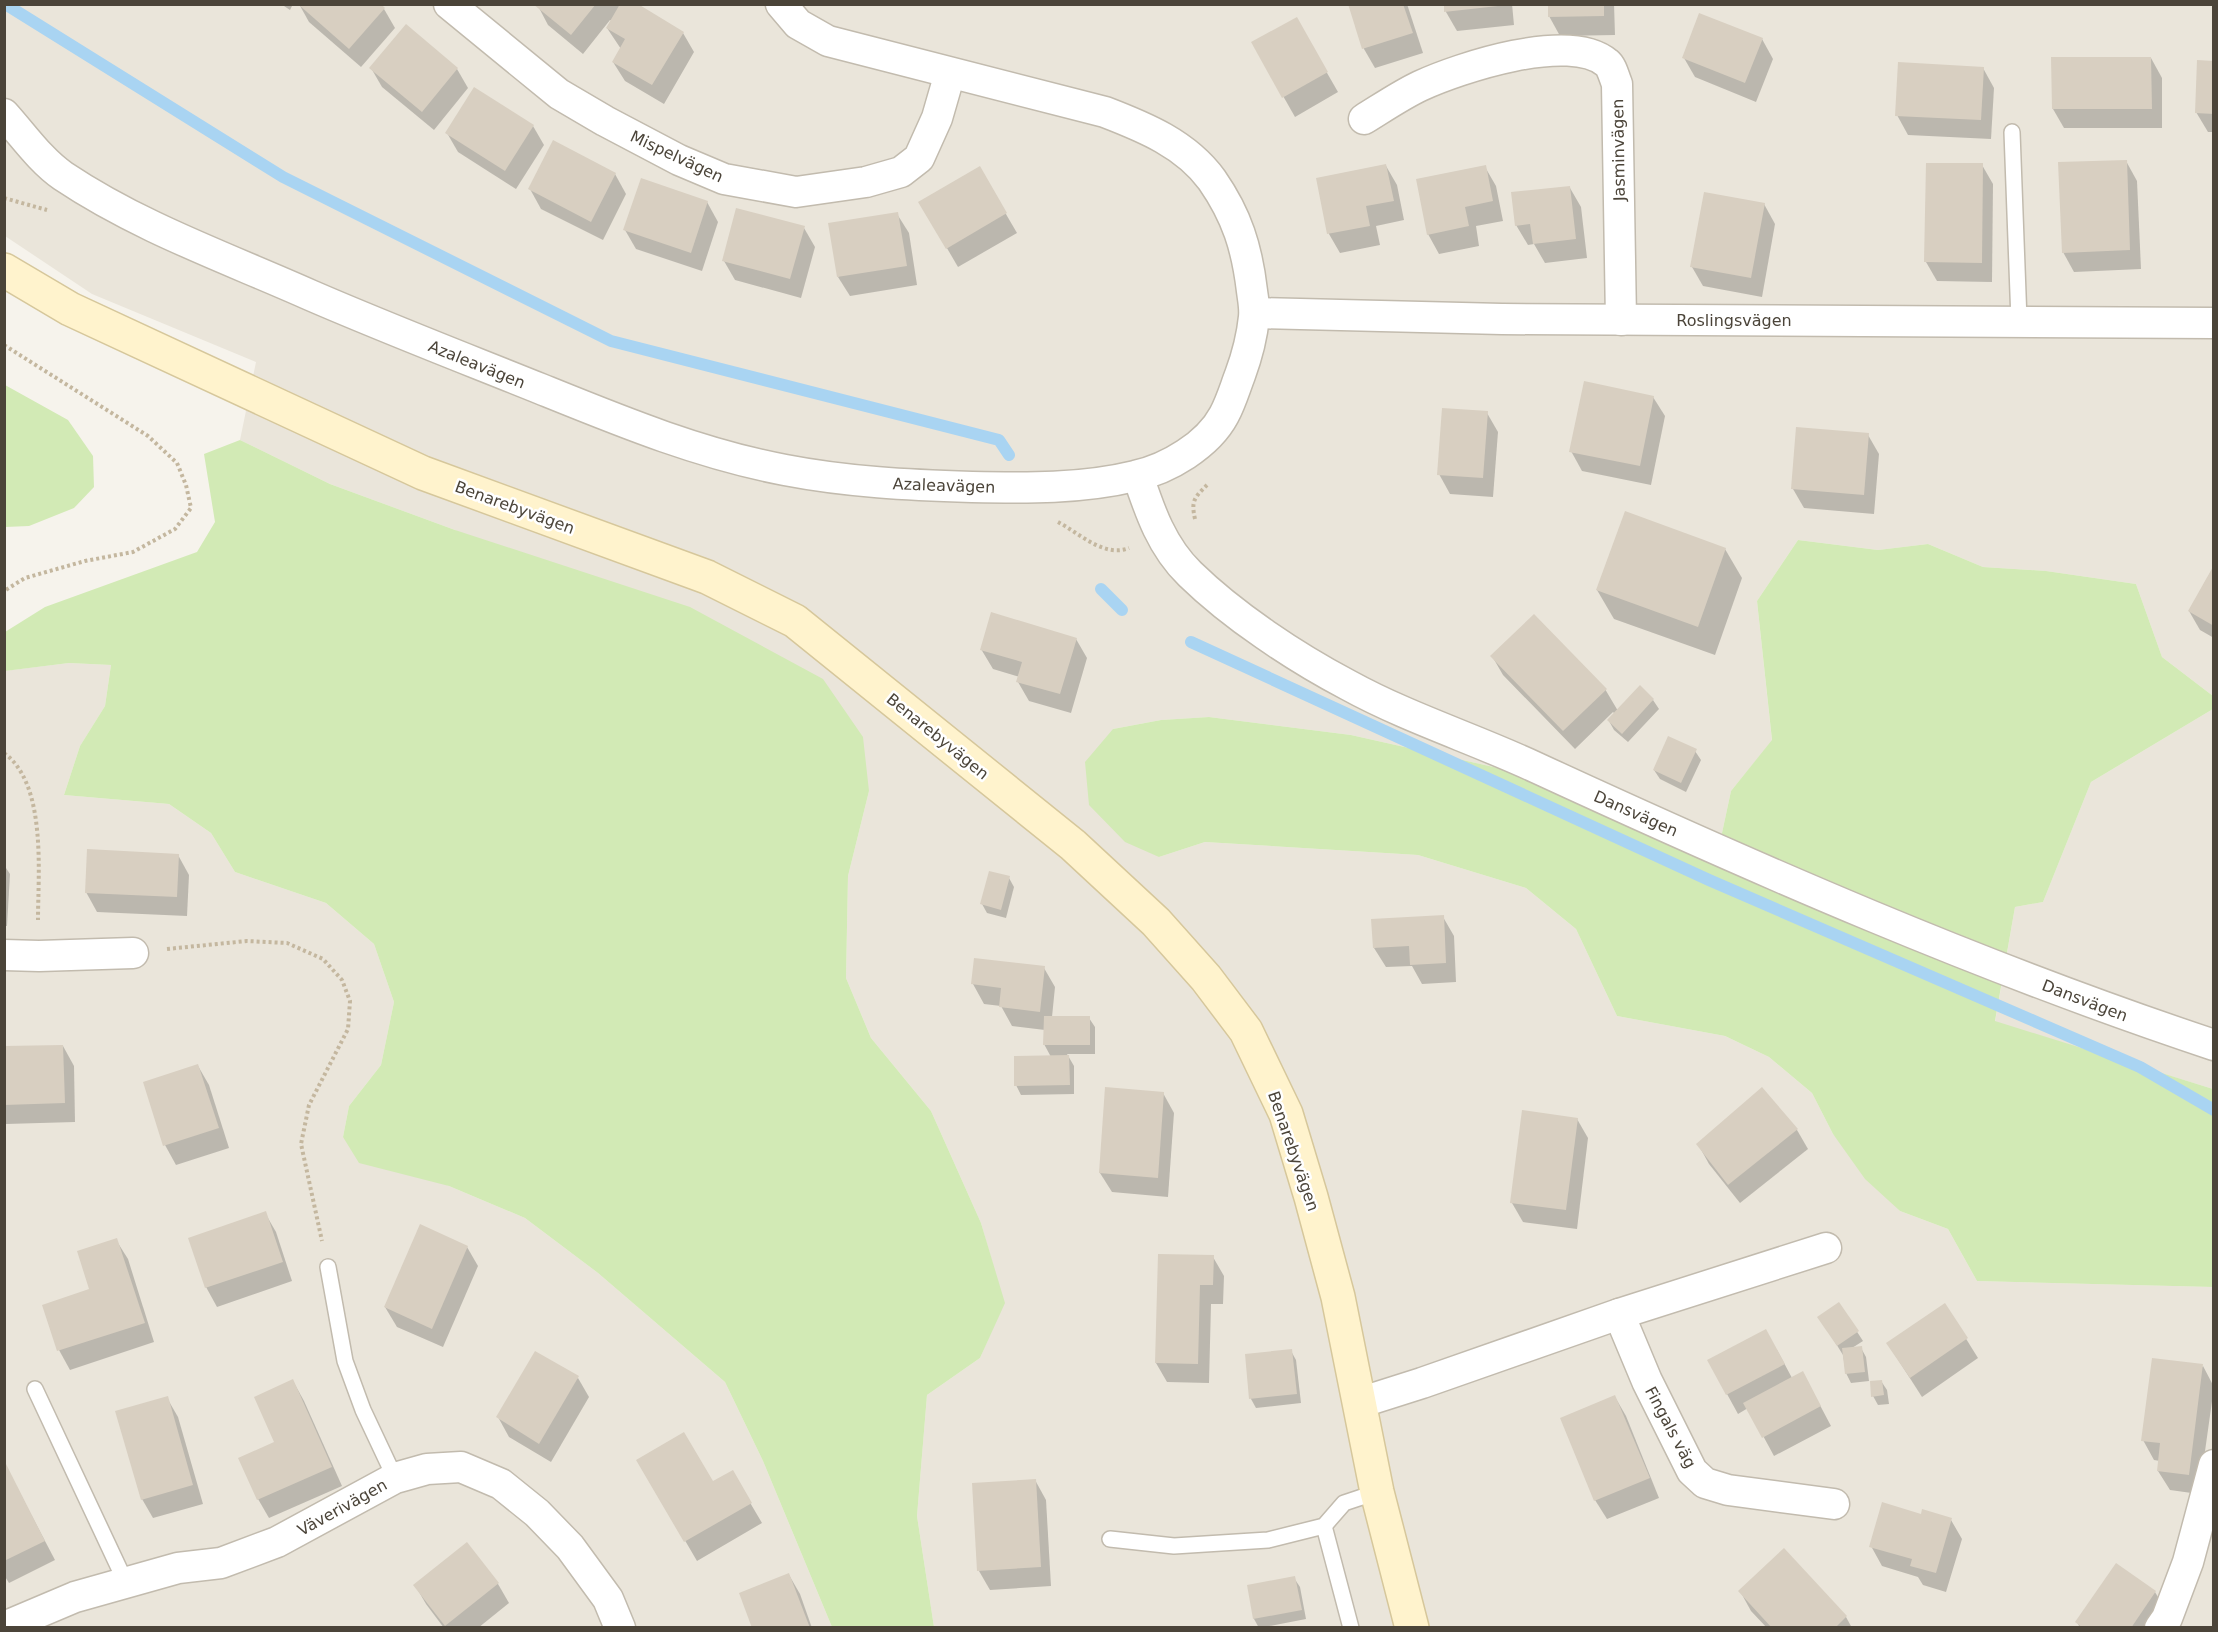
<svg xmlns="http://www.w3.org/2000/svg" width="2218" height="1632" viewBox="0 0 2218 1632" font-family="'DejaVu Sans',sans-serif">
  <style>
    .residential { fill: #eae5da }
    .green { fill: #d2eab5 }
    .shadow { fill: #0003 }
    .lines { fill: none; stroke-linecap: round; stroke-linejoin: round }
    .stream { stroke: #a9d4f2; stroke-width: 12 }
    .building { fill: #d8cfc1 }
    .lane-casing { stroke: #c2bbae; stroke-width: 18 }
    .street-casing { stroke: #c2bbae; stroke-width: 33 }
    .secondary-casing { stroke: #d6c79b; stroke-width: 36 }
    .path { stroke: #c4b79f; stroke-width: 4; stroke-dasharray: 3 3; stroke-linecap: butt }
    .lane { stroke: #fff; stroke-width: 15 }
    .street { stroke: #fff; stroke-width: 30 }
    .secondary { stroke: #fff3cd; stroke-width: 33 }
    .labels { text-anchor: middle; stroke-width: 5; stroke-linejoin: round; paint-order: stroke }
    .street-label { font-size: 16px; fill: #4b4439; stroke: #fff }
  </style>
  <rect width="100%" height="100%" fill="#f6f3ec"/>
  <!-- residential -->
  <g class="residential">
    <polygon points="4,5 2213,5 2213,696 2162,657 2136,584 2046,571 1983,567 1928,544 1878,550 1798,540 1757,601 1772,741 1731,791 1716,861 1516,772 1351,735 1209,717 1161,720 1113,729 1159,857 1205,842 1418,855 1526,888 1576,929 1617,1016 1725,1036 1769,1057 1812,1093 1833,1134 1900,1211 1948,1229 1977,1281 2213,1287 2213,1627 934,1627 917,1516 927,1395 980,1358 1004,1303 981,1223 931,1111 871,1038 846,978 848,876 869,791 455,530 330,484 240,440 256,362 92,294 5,236"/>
    <polygon points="69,663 111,665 105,706 80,746 64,795 169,804 211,833 235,872 326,903 374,944 394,1002 381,1065 349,1106 343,1137 449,1186 525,1218 598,1273 725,1382 763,1461 832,1627 5,1627 4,671"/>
    <polygon points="2213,709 2213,1089 1995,1022 2015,907 2043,902 2091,782"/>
  </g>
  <!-- green -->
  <g class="green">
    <polygon points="5,385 68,420 93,456 94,487 74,508 29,526 5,527"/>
    <polygon points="240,440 330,484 455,530 690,607 823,679 863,737 869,791 848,876 846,978 871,1038 931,1111 981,1223 1005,1303 980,1358 927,1395 917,1516 934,1627 832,1627 763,1461 725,1382 598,1273 525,1218 449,1186 359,1163 343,1137 349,1106 381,1065 394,1002 374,944 326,903 235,872 211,833 169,804 64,795 80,746 105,706 111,665 69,663 5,671 5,632 45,607 197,552 215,522 204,454"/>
    <polygon points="1798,540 1878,550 1928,544 1983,567 2046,571 2136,584 2162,657 2213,696 2213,709 2091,782 2043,902 2015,907 1995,1021 2213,1089 2213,1287 1977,1281 1948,1229 1900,1211 1865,1179 1833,1134 1812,1093 1769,1057 1725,1036 1617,1016 1576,929 1526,888 1418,855 1205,842 1159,857 1125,842 1089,805 1085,762 1113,729 1161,720 1209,717 1351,735 1516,772 1716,861 1731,791 1772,740 1757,601"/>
  </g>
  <!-- shadow -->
  <g class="shadow">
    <polygon points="281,4 293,4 290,10"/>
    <polygon points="299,4 380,4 384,9 395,28 361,67 309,22"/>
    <polygon points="537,4 619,4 683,33 694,52 664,104 625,81 613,62 621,49 607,28 612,21 610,20 583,54 548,25"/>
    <polygon points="1349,4 1407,4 1423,53 1375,68 1364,49"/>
    <polygon points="1445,4 1512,4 1514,25 1457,31 1446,12"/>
    <polygon points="1549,4 1614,4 1615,35 1560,36 1549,16"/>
    <polygon points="1296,19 1338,92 1295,117 1253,43"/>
    <polygon points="406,26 457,69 468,88 434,130 382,87 371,68"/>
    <polygon points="1762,39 1773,59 1756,102 1695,77 1684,58"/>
    <polygon points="2151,58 2162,78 2162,128 2064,128 2053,109"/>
    <polygon points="2214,62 2214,132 2208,132 2196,112"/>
    <polygon points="1983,68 1994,88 1991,139 1908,135 1897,115"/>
    <polygon points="533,126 544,145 516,189 458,152 447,133"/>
    <polygon points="2126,161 2137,181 2141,269 2074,272 2063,252"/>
    <polygon points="1982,165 1993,184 1992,282 1937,281 1926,262"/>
    <polygon points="1386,166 1397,185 1404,220 1376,226 1380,245 1340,253 1329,234 1318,179"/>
    <polygon points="1485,167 1496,186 1503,221 1476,226 1479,246 1439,254 1428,234"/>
    <polygon points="979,168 1017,233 958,267 920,202"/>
    <polygon points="615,174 626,194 603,240 541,209 530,189"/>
    <polygon points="1570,188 1581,207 1587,258 1545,263 1534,244 1528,245 1516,225"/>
    <polygon points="707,202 718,222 702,271 636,249 625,230"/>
    <polygon points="1764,204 1775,224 1762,297 1703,286 1692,267"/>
    <polygon points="897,214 909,233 917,285 850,296 838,277"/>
    <polygon points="804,228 815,247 801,298 735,280 724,261"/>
    <polygon points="1653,397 1665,416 1651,485 1582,471 1571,451"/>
    <polygon points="1487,413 1498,432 1493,497 1450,494 1439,474"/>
    <polygon points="1868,435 1879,454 1874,514 1804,508 1793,489"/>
    <polygon points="1725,549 1742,578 1715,655 1614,619 1597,590"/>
    <polygon points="2213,568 2214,638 2200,630 2189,611"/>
    <polygon points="1076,639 1087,658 1071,713 1029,701 1018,682 1020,677 993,669 981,649"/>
    <polygon points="1492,656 1605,689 1618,711 1653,700 1659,709 1628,742 1614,730 1609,721 1615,714 1613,712 1575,749 1503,675"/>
    <polygon points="1695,751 1701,760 1686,792 1660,779 1654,770"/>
    <polygon points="178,855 189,875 187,916 97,912 86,892"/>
    <polygon points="4,865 10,874 7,926 4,926"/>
    <polygon points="1009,878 1014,887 1006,918 987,913 982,904"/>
    <polygon points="1443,917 1454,936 1456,982 1422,984 1412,966 1386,967 1374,948"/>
    <polygon points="1044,968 1055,987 1052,1017 1089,1018 1095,1027 1095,1054 1067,1054 1074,1066 1074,1094 1021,1095 1016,1085 1051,1057 1044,1044 1045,1030 1012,1026 1001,1006 984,1004 973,984"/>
    <polygon points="63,1046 74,1066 75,1122 6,1124 4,1048"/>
    <polygon points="198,1066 209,1085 229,1148 176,1165 165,1145 145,1083"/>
    <polygon points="1762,1089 1797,1130 1808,1149 1740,1203 1709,1164 1698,1144"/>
    <polygon points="1163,1093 1174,1113 1168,1197 1112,1192 1100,1173"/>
    <polygon points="1577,1119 1588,1138 1577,1229 1523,1222 1512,1203"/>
    <polygon points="265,1213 276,1232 292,1281 217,1307 206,1287"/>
    <polygon points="116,1240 128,1259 154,1342 70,1370 59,1350"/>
    <polygon points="467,1247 478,1266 443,1347 397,1327 385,1307"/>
    <polygon points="1213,1257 1224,1276 1223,1304 1211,1304 1209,1383 1167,1382 1156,1363"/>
    <polygon points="1839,1304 1863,1341 1852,1348 1861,1348 1866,1357 1869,1381 1851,1383 1846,1373 1843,1355 1825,1326"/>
    <polygon points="1945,1305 1978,1358 1922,1397 1888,1344"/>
    <polygon points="1777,1350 1792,1378 1813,1392 1831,1426 1774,1456 1748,1408 1738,1414 1727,1394"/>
    <polygon points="1291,1351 1296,1360 1301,1403 1256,1408 1251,1399 1247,1355"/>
    <polygon points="2203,1366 2214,1387 2199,1494 2170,1490 2158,1471 2160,1461 2154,1460 2143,1440"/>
    <polygon points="578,1378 589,1397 551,1462 509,1437 498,1417"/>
    <polygon points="293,1381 304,1401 342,1486 269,1518 258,1499"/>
    <polygon points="1881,1381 1887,1390 1889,1404 1878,1405 1873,1396"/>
    <polygon points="1615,1397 1626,1416 1659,1498 1607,1519 1595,1500"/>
    <polygon points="167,1398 178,1417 203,1504 153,1518 142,1499"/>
    <polygon points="638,1460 713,1483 732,1472 762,1523 697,1561"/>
    <polygon points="4,1463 55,1560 9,1583 4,1575"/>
    <polygon points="1035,1480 1046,1500 1051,1586 990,1590 979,1571"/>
    <polygon points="1921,1516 1951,1520 1962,1539 1946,1592 1923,1585 1918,1577 1882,1566 1871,1546"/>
    <polygon points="466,1544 498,1584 509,1603 478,1628 444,1628 426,1604 415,1585"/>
    <polygon points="1784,1551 1846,1617 1852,1628 1767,1628 1751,1611 1740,1591"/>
    <polygon points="789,1575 800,1594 812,1628 754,1628"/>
    <polygon points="1294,1578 1300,1587 1306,1619 1259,1628 1254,1619 1248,1586"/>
    <polygon points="2155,1592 2166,1611 2155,1628 2080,1628 2077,1622"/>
  </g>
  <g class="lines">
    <!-- stream -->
    <g class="stream">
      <polyline points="5,4 283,177 611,341 999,440 1009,455"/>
      <polyline points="1101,589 1122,610"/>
      <polyline points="1191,642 1709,880 2140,1067 2214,1110"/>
    </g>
  </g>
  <!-- building -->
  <g class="building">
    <polygon points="533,4 596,4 571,35"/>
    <polygon points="620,4 638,4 684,32 652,85 612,62 625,39 606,28"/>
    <polygon points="1348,4 1403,4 1413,33 1362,49"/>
    <polygon points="1444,4 1498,4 1498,6 1444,12"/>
    <polygon points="1548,4 1604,4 1604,16 1548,17"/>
    <polygon points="299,5 382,5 385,8 349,49"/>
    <polygon points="1699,13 1763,38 1745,83 1682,58"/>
    <polygon points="1297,17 1328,72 1282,98 1251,42"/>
    <polygon points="406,24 458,68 422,112 369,68"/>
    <polygon points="2051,57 2151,57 2152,109 2052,109"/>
    <polygon points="2197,60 2214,61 2214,114 2195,113"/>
    <polygon points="1898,62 1984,67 1981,120 1895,116"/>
    <polygon points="474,87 534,125 505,171 445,133"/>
    <polygon points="553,140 616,173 591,222 528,189"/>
    <polygon points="2127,160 2130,250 2062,253 2058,162"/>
    <polygon points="1926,163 1983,163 1982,263 1924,262"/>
    <polygon points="1386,164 1394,201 1366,206 1370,226 1327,234 1316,178"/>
    <polygon points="1486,165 1493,201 1465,207 1469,226 1427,235 1416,179"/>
    <polygon points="980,166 1007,213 946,249 918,202"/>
    <polygon points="641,178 708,201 691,253 623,230"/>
    <polygon points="1570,186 1576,239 1533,244 1530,224 1515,226 1511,192"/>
    <polygon points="1704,192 1765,203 1751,278 1690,267"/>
    <polygon points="736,208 805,226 790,279 722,261"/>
    <polygon points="898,212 907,266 837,277 828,223"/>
    <polygon points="1584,381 1654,396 1640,466 1569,452"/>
    <polygon points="1442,408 1488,411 1483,478 1437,475"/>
    <polygon points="1796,427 1869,433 1864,495 1791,489"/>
    <polygon points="1625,511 1726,548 1698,627 1596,590"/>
    <polygon points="2214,565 2214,626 2188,611"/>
    <polygon points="991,612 1077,638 1060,694 1016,682 1022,662 980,650"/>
    <polygon points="1534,614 1607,689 1563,731 1490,656"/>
    <polygon points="1640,685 1654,699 1622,734 1607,720"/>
    <polygon points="1668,736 1697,749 1681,783 1653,770"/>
    <polygon points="87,849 179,854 177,897 85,893"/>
    <polygon points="989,871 1010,876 1001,910 980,904"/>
    <polygon points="1444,915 1446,963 1410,965 1409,946 1373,948 1371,919"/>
    <polygon points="974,958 1045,966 1040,1012 999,1007 1001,988 971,984"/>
    <polygon points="1044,1016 1090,1016 1090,1045 1043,1045"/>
    <polygon points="63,1045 65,1103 4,1105 4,1046"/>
    <polygon points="1069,1055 1070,1085 1014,1086 1014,1056"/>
    <polygon points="198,1064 219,1128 163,1146 143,1082"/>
    <polygon points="1105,1087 1164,1092 1158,1178 1099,1173"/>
    <polygon points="1762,1087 1798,1129 1728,1185 1696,1144"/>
    <polygon points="1522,1110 1578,1118 1566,1210 1510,1203"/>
    <polygon points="266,1211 283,1262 205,1288 188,1238"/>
    <polygon points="420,1224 468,1246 432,1329 384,1307"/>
    <polygon points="117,1238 145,1323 57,1351 42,1305 89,1289 77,1251"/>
    <polygon points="1158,1254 1214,1255 1213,1285 1200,1285 1198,1364 1155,1363"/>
    <polygon points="1839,1302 1859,1331 1837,1346 1817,1317"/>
    <polygon points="1945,1303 1968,1338 1910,1378 1886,1343"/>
    <polygon points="1766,1329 1785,1364 1726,1395 1707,1360"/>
    <polygon points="1862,1346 1865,1372 1845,1374 1842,1348"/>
    <polygon points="1292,1349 1297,1394 1249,1399 1245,1354"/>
    <polygon points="535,1351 579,1376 539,1444 496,1417"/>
    <polygon points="2152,1358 2203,1364 2189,1475 2157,1471 2160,1443 2141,1441"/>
    <polygon points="1803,1371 1821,1406 1762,1438 1743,1403"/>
    <polygon points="293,1379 332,1467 257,1500 238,1458 274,1442 254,1397"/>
    <polygon points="1882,1380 1884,1395 1871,1397 1870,1381"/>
    <polygon points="1615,1395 1650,1478 1594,1501 1560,1418"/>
    <polygon points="168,1396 193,1485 141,1500 115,1411"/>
    <polygon points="684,1432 713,1481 733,1470 752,1503 684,1542 636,1460"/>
    <polygon points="4,1460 45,1541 4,1561"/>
    <polygon points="1036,1479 1041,1567 977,1571 972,1483"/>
    <polygon points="1882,1502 1921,1514 1922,1509 1952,1518 1936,1573 1910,1566 1912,1559 1869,1547"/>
    <polygon points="467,1542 499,1583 445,1626 413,1585"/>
    <polygon points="1784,1548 1847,1616 1835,1628 1772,1628 1738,1591"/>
    <polygon points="2116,1563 2156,1591 2131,1628 2083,1628 2075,1622"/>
    <polygon points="789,1573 810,1628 752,1628 739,1593"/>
    <polygon points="1295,1576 1302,1610 1253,1619 1247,1585"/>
  </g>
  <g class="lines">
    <defs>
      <g id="lane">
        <polyline points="2012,132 2019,321"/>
        <polyline points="328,1267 345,1361 363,1410 395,1478"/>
        <polyline points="35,1389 126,1583"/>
        <polyline points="1324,1526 1351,1628"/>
        <polyline points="1110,1539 1174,1546 1268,1540 1324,1526 1344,1503 1377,1492"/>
      </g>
      <g id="street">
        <polyline points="449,4 559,94 605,121 679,160 724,179 796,192 866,182 901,172 919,158 937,118 950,73"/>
        <path d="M4 114C23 135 40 160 63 176 139 227 227 258 310 295 386 328 464 358 541 389 620 421 700 454 785 470 847 482 909 485 972 487 1026 488 1082 489 1135 476 1168 469 1208 445 1224 415 1231 402 1235 388 1240 375 1247 356 1252 337 1254 317 1255 308 1253 299 1252 291 1247 248 1237 216 1212 180 1186 144 1144 127 1105 112L828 41 798 24 781 4"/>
        <path d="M1364 119C1382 108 1401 95 1420 86 1459 68 1570 31 1607 63 1612 67 1614 77 1617 84L1621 320"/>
        <polyline points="1255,313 1502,319 2214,323"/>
        <path d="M1138 476C1150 512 1162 547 1190 574 1233 616 1295 657 1348 685 1408 718 1475 739 1537 768 1758 870 1982 968 2214 1045"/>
        <polyline points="4,955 39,956 133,953"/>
        <polyline points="1619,1314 1647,1381 1692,1471 1705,1483 1728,1490 1834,1504"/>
        <polyline points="1359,1403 1422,1383 1619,1314 1826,1248"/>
        <polyline points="4,1627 75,1597 178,1568 221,1563 277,1542 395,1478 427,1469 461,1467 501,1484 537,1513 570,1547 608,1599 620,1628"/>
        <polyline points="2160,1628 2167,1618 2188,1562 2214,1465"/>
      </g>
      <polyline id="secondary" points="4,270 70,309 423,473 707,577 795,621 1073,845 1156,922 1206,978 1246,1031 1286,1114 1311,1197 1338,1297 1377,1492 1412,1628"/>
    </defs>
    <!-- lane casing -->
    <use href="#lane" class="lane-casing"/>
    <!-- street casing -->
    <use href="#street" class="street-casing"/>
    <!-- secondary casing -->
    <use href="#secondary" class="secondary-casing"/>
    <!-- path -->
    <g class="path">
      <polyline points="4,198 47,210"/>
      <polyline points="4,345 148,436 177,463 186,485 191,508 175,529 133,552 85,561 25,578 4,591"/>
      <path d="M1195 519C1191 501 1194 498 1207 485"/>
      <path d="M1058 522C1079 533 1104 558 1129 548"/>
      <path d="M4 753C47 784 38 873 38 920"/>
      <polyline points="167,949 247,941 287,943 323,959 342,980 350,1001 348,1029 309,1105 301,1144 322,1241"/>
    </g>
    <!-- lane -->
    <use href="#lane" class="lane"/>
    <!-- street -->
    <use href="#street" class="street"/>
    <!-- secondary -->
    <use href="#secondary" class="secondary"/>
  </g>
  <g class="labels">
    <!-- street labels -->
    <g class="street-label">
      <text transform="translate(1618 150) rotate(-91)" y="6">Jasminvägen</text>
      <text transform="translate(677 156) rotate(25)" y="6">Mispelvägen</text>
      <text x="1734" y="326">Roslingsvägen</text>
      <text transform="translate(477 364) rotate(22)" y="6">Azaleavägen</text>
      <text transform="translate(944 485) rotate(2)" y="6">Azaleavägen</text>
      <text transform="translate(515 507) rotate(20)" y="6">Benarebyvägen</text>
      <text transform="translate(938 736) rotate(39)" y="6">Benarebyvägen</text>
      <text transform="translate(1636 813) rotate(24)" y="6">Dansvägen</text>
      <text transform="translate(2085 1000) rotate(21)" y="6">Dansvägen</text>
      <text transform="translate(1294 1151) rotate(71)" y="6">Benarebyvägen</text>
      <text transform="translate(1671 1427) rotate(62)" y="6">Fingals väg</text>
      <text transform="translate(342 1507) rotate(-29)" y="6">Väverivägen</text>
    </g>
  </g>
  <!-- border -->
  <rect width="2218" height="1632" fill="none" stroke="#4b4439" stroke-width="12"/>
</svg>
